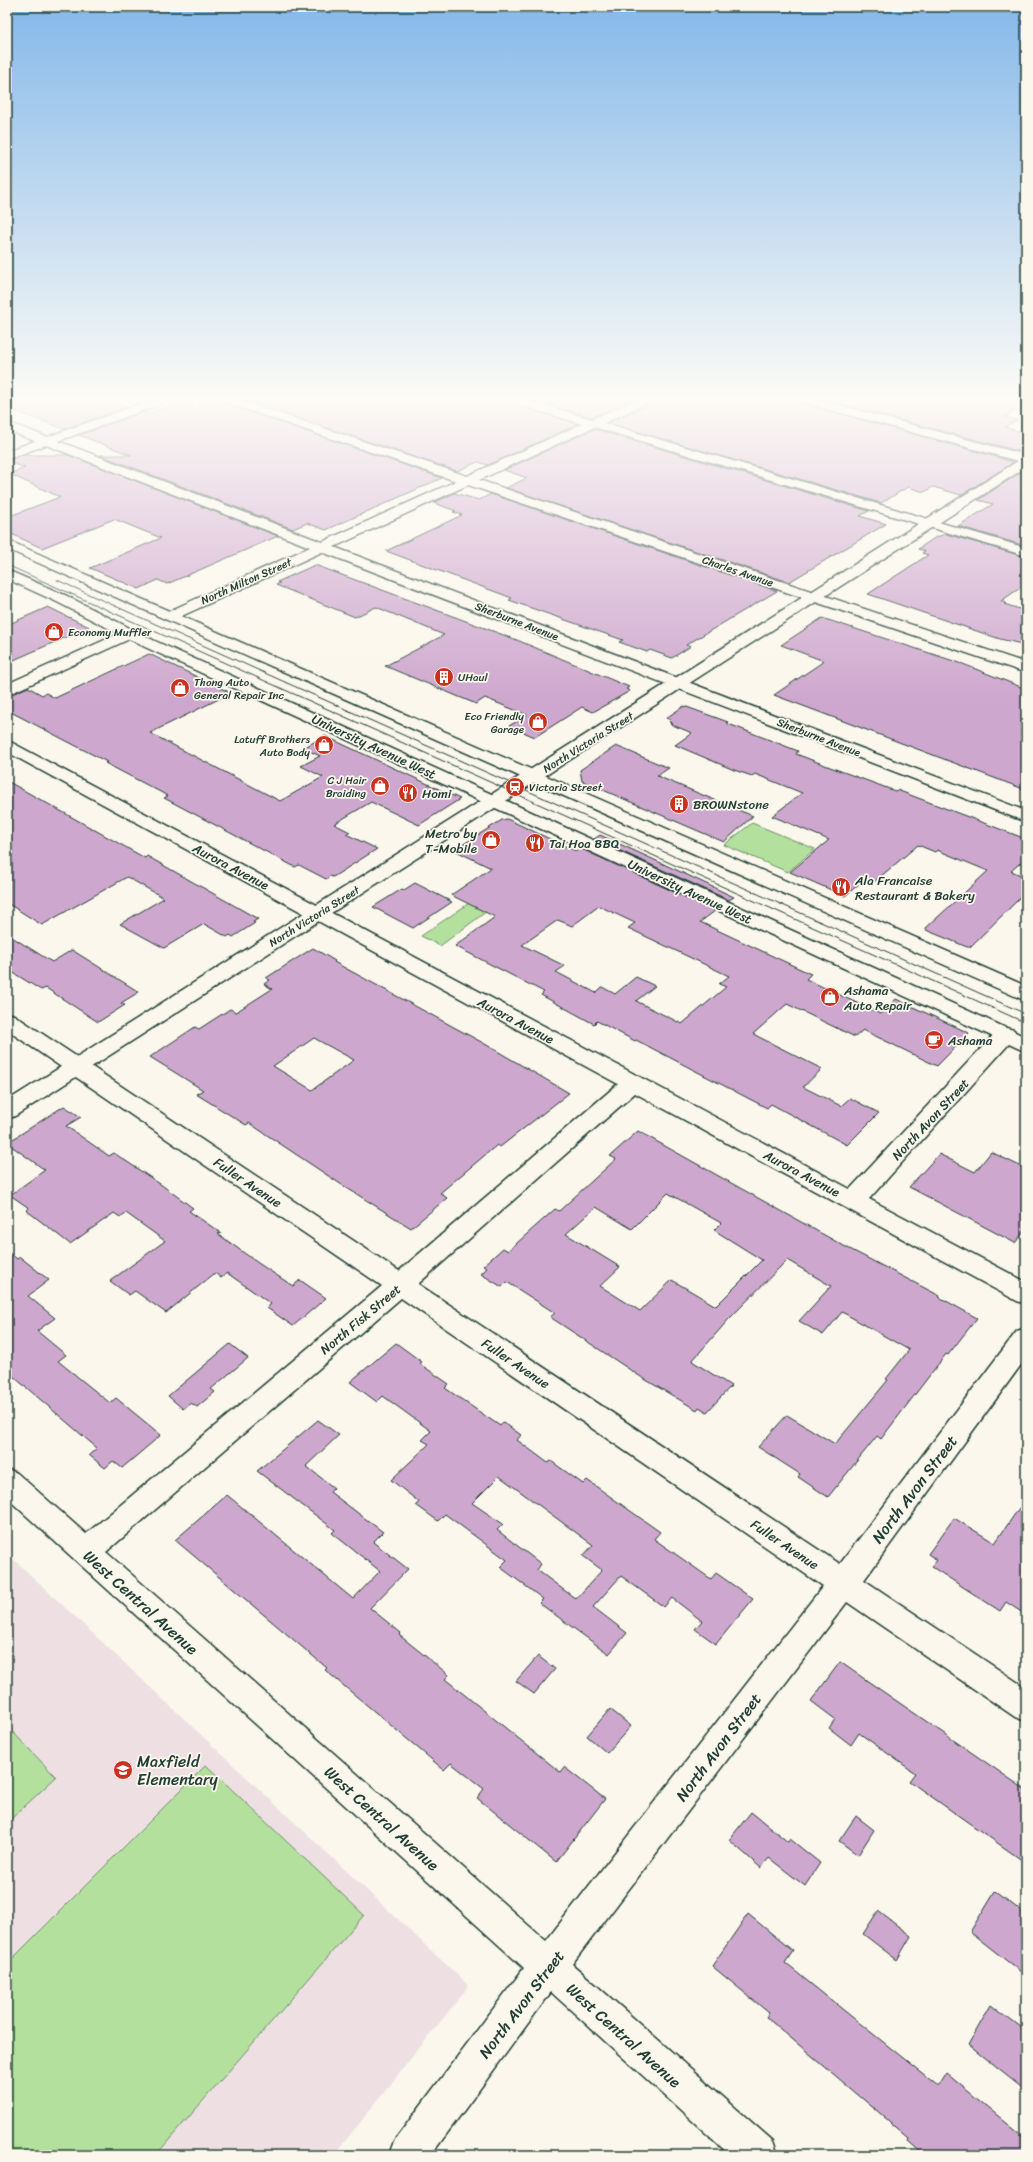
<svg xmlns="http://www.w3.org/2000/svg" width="1033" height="2162" viewBox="0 0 1033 2162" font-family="Sriracha,sans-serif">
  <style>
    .built { fill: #eedfe3 }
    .green { fill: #b4e09e; stroke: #6a8e69 }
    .building { fill: #cea7ce; stroke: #1f3d34; fill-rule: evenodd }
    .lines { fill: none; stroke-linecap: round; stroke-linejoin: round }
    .minor-casing { stroke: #1f3d34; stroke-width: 3 }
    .tertiary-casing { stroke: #1f3d34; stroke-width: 3 }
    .secondary-casing { stroke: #1f3d34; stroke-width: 3 }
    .minor { fill: #fbf7ec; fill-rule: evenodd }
    .tertiary { fill: #fbf7ec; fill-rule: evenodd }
    .secondary { fill: #fbf7ec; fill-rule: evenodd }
    .tram { stroke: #1f3d34; stroke-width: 1 }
    .labels { text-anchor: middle; stroke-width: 3.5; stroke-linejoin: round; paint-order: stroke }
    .far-street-label { font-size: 11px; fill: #1f3d34; stroke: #fbf7ec }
    .far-poi-label { font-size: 11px; fill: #1f3d34; stroke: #fbf7ec; text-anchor: start }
    .street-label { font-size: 13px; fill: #1f3d34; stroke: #fbf7ec }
    .poi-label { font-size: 13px; fill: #1f3d34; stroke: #fbf7ec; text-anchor: start }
    .near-street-label { font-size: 16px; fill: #1f3d34; stroke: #fbf7ec }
    .near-poi-label { font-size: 16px; fill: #1f3d34; stroke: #fbf7ec; text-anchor: start }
  </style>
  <rect width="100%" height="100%" fill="#fbf7ec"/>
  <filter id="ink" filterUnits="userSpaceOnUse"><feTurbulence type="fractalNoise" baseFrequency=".025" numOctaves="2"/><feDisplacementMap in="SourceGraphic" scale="8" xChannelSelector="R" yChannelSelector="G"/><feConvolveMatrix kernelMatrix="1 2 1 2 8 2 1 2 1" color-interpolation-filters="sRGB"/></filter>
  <g filter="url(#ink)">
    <!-- built -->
    <polygon class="built" points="7,1553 469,1986 334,2155 7,2155"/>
    <!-- green -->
    <g class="green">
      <polygon points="752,823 815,849 788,872 724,845"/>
      <polygon points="481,895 498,903 440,946 421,936"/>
      <polygon points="7,1726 56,1777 11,1819 7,1815"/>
      <polygon points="206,1765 364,1915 156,2155 7,2155 7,1964"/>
    </g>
    <!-- building -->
    <g class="building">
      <polygon points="7,398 105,398 128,407 64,429 7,408"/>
      <polygon points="200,398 215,398 218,401 442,478 326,530 307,523 293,529 100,455 131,455 79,435 143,412 148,414 178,403 183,402 199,407"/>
      <polygon points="237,398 501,398 504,401 578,424 488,465 478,462 457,471"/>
      <polygon points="525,398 637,398 592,417"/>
      <polygon points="656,398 756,398 782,405 783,398 791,398 794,401 1014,462 961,495 933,487 924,492 908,487 881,503 608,423 654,401"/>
      <polygon points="816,398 1026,398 1026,400 1010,410 1016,411 1004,417 1017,420 1005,427 1026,434 1026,453"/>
      <polygon points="594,429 869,511 860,516 886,524 789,582 506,488 527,478 504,470"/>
      <polygon points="21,455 69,455 278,536 167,584 158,580 139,589 90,568 161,538 114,519 42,548 7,532 7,517 60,497 9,474 25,468 7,461"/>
      <polygon points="1026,469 1026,546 958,526 993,504 978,500"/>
      <polygon points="454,493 479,500 491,494 777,591 686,645 691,646 672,658 650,650 647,652 619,642 623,640 531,608 509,600 512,598 386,551 462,515 453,512 456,511 434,503"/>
      <polygon points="946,534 1026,557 1026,584 1001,601 1006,603 1004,604 1026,611 1026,645 1000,639 868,594 928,555 922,553 925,551 918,549 936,537"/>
      <polygon points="315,565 517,640 629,687 626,689 630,691 593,712 582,707 535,737 509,726 527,715 485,698 476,704 385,666 444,635 376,607 355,617 276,585 280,583 277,582"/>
      <polygon points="48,607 89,627 7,663 7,625"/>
      <polygon points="822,618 963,664 1026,689 1026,790 774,695 824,661 781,645"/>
      <polygon points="149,654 231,693 150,733 280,801 323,777 301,766 320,756 303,748 325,736 460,799 419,825 371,802 334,824 350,832 346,834 377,849 333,877 330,876 326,879 299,865 295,867 164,798 168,796 105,763 107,762 7,710 7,696 28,687 42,695 46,693 55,698"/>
      <polygon points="684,706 728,722 726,723 798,751 796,754 838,770 895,791 897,790 1026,839 1026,858 1011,871 1026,877 1026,892 970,947 967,947 926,930 926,928 988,871 937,850 935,852 918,845 874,882 866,878 845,896 790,872 829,840 772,816 802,793 755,774 752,776 734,770 675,745 692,733 670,724 672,723 669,722 671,720 666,718"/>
      <polygon points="616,746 669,768 657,776 753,816 724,842 582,781 580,770"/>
      <polygon points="7,781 145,858 147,856 258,919 253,922 255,923 233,937 230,935 227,937 204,924 164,948 120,924 164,898 127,877 42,925 7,903"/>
      <path d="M507 819 576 851 580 848 715 911 700 922 811 974 806 979 880 1014 896 999 969 1033 937 1066 863 1030 855 1037 787 1004 753 1034 822 1069 803 1087 841 1106 850 1098 879 1113 847 1145 771 1104 767 1108 636 1040 635 1041 597 1021 594 1024 541 995 544 992 455 946 495 917 451 895 491 868 454 850 502 820ZM599 906 635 923 628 928 729 976 719 984 726 987 682 1024 636 1001 655 986 636 977 615 994 602 987 596 993 556 972 565 966 522 945 558 920 572 926Z"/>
      <polygon points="600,835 683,873 734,897 729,900 594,839"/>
      <polygon points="415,883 452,902 413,928 373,907 402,889 404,890"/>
      <polygon points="7,934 52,962 72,950 139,992 121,1003 125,1005 98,1022 46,988 41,990 7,969"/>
      <path d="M313 948 335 961 334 962 485 1044 569 1093 500 1147 497 1145 440 1193 447 1198 411 1228 342 1185 249 1123 246 1125 196 1094 203 1090 150 1057 195 1027 199 1029 230 1009 236 1012 272 989 264 984 270 980 266 978ZM314 1038 354 1060 312 1090 273 1066Z"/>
      <polygon points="64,1106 81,1117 66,1126 109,1156 114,1153 163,1186 193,1208 189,1211 221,1233 218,1234 258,1263 293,1286 300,1280 326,1298 293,1326 267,1308 271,1304 227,1273 221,1278 215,1273 166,1313 135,1291 129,1295 110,1281 165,1241 126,1213 120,1217 114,1213 70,1244 26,1210 29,1208 10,1195 45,1170 7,1143"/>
      <path d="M638 1131 844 1246 940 1296 939 1297 977 1318 948 1355 946 1354 881 1439 877 1436 828 1497 798 1477 800 1474 758 1447 787 1415 835 1444 888 1380 886 1379 909 1350 842 1312 823 1335 799 1321 831 1286 787 1260 729 1319 692 1361 731 1386 707 1412 699 1407 697 1410 641 1377 550 1317 555 1313 507 1282 502 1287 481 1274 487 1268 483 1266 503 1248 508 1251 555 1209 559 1211 616 1159 610 1156ZM668 1193 721 1223 714 1230 762 1260 716 1306 672 1280 640 1311 600 1286 620 1267 566 1234 596 1207 632 1229Z"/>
      <polygon points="991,1152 1026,1169 1026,1229 1015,1243 909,1187 939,1154 975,1172"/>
      <polygon points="7,1251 17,1259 20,1257 49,1280 28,1296 55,1318 37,1331 66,1355 58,1361 110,1403 116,1398 161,1435 122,1468 113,1461 105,1468 89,1455 97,1448 7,1371"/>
      <path d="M396 1343 422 1362 420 1364 449 1384 445 1388 500 1426 503 1422 521 1435 517 1440 548 1463 551 1461 583 1484 587 1480 660 1532 654 1539 711 1579 716 1573 753 1599 716 1644 695 1629 702 1621 672 1598 664 1607 621 1576 593 1607 627 1633 609 1654 539 1603 543 1599 500 1567 507 1560 445 1514 438 1521 416 1505 419 1502 391 1480 429 1444 422 1440 431 1431 383 1396 377 1402 350 1382ZM499 1476 593 1545 583 1556 602 1570 576 1599 537 1570 541 1564 497 1530 503 1524 472 1503Z"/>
      <polygon points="230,1344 248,1358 211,1389 215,1392 197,1407 191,1403 183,1409 168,1396"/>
      <polygon points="318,1420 339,1435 306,1466 334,1488 330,1492 383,1532 373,1542 408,1569 370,1608 401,1633 399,1635 449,1675 445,1679 560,1772 564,1767 605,1799 556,1862 477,1798 484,1789 451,1763 444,1770 325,1670 327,1668 175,1540 227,1495 353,1599 380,1571 332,1533 335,1530 257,1471"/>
      <polygon points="1026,1498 1026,1615 1006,1602 1000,1611 932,1567 937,1560 928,1554 954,1518 995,1543"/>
      <polygon points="538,1656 555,1669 534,1694 516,1681"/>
      <polygon points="840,1662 1026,1790 1026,1863 909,1781 915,1773 859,1733 851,1745 829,1728 835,1719 811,1701"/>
      <polygon points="610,1709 631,1726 607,1753 587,1736"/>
      <polygon points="751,1812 788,1842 790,1839 820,1863 805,1886 769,1858 761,1868 729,1840"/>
      <polygon points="856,1816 874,1830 858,1855 839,1841"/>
      <polygon points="995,1891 1026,1915 1026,1976 970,1932"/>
      <polygon points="878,1911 911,1936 897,1960 863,1934"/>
      <polygon points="748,1914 793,1951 785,1963 867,2029 938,2086 946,2073 1026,2139 1026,2155 924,2155 908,2141 909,2138 766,2017 769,2013 712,1966"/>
      <polygon points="991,2005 1026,2032 1026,2091 968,2045"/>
    </g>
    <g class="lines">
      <defs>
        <g id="minor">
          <polygon points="158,398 175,398 173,400 58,441 322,542 456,481 218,400 216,398 233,398 467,476 582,424 504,400 502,398 520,398 592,419 640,398 655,398 653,400 604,423 1026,548 1026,556 594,427 479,480 1026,663 1026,673 468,485 334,547 1026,811 1026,822 322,552 175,619 165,619 163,616 165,613 310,547 46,445 7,459 7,451 35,441 7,430 7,422 47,437"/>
          <polygon points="129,629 134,631 137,634 134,637 7,695 7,684"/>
          <path d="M7 740 850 1189 998 1030 1006 1028 1014 1030 1017 1035 869 1199 1026 1282V1304L1017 1301 635 1093 418 1284 840 1564 1017 1331 1026 1328V1358L864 1580 1026 1688V1721L1015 1717 847 1602 572 1964 773 2141 778 2155H730L551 1992 431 2155H389L394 2141 524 1968 7 1498V1469L17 1473 86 1534 382 1286 7 1030V1013L14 1015 399 1271 618 1084 7 752ZM401 1298 823 1586 546 1941 106 1552Z"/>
        </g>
        <polygon id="tertiary" points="792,398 811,398 1026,455 1026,467 15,1116 7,1119 7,1101 1018,461 794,400"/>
        <g id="secondary">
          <polygon points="7,540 1026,986 1026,1001 7,549"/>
          <polygon points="7,570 67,596 155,641 1026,1037 1026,1052 145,647 57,602 7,579"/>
        </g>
      </defs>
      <!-- minor casing -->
      <use href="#minor" class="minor-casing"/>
      <!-- tertiary casing -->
      <use href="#tertiary" class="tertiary-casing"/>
      <!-- secondary casing -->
      <use href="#secondary" class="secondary-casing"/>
      <!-- minor -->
      <use href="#minor" class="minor"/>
      <!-- tertiary -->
      <use href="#tertiary" class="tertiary"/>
      <!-- secondary -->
      <use href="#secondary" class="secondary"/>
      <!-- tram -->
      <g class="tram">
        <polyline points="7,565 1026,1023"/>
        <polyline points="57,580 1026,1014"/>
      </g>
    </g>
  </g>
  <!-- sky -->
  <linearGradient id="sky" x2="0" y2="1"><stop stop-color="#85b8e9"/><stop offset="0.57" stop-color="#fdfbf6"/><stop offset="1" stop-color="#fdfbf6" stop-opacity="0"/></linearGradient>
  <rect width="1033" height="700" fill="url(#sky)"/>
  <!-- icons -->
  <defs>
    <symbol id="shop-disc" viewBox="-11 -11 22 22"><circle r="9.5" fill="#c8321e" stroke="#fbf7ec"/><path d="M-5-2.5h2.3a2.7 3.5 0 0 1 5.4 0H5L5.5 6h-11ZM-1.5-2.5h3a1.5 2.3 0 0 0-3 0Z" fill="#fff"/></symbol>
    <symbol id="building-disc" viewBox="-11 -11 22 22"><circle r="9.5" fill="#c8321e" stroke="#fbf7ec"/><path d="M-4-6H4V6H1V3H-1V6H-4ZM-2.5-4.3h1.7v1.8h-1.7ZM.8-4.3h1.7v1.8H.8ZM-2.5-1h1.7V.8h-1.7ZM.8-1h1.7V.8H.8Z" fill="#fff"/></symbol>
    <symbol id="station-disc" viewBox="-11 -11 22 22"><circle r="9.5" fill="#c8321e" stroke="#fbf7ec"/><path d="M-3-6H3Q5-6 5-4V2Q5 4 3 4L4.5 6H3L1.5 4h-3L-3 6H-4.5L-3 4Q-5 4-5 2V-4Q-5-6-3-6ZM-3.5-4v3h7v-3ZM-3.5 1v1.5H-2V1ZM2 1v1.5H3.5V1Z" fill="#fff"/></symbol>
    <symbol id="restaurant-disc" viewBox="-11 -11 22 22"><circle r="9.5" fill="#c8321e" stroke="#fbf7ec"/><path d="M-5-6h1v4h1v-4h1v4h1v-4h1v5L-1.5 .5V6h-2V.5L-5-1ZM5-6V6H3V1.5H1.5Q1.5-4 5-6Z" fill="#fff"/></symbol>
    <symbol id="cafe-disc" viewBox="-11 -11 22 22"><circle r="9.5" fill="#c8321e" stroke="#fbf7ec"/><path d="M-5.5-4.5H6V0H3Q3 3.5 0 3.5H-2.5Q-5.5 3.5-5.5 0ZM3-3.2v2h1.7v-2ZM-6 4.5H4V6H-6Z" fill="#fff"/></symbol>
    <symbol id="school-disc" viewBox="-11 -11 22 22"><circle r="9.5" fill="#c8321e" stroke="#fbf7ec"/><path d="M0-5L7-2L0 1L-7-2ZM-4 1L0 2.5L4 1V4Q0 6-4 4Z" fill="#fff"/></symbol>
  </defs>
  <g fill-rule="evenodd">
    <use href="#shop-disc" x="43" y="621" width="22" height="22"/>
    <use href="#building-disc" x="433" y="666" width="22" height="22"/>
    <use href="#shop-disc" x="169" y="677" width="22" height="22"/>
    <use href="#shop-disc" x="527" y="711" width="22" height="22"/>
    <use href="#shop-disc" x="313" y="734" width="22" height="22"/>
    <use href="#shop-disc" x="369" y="775" width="22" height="22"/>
    <use href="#station-disc" x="504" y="776" width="22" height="22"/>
    <use href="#restaurant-disc" x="397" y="782" width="22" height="22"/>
    <use href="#building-disc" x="668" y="793" width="22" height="22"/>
    <use href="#shop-disc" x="480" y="829" width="22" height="22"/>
    <use href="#restaurant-disc" x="524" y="832" width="22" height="22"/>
    <use href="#restaurant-disc" x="830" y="876" width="22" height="22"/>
    <use href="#shop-disc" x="819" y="986" width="22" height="22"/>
    <use href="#cafe-disc" x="923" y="1029" width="22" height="22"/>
    <use href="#school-disc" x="112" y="1759" width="22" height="22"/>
  </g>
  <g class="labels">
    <!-- far-street labels -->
    <g class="far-street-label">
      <text transform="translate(738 571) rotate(19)" y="4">Charles Avenue</text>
      <text transform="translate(246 581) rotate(-24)" y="4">North Milton Street</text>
      <text transform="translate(517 621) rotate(21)" y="4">Sherburne Avenue</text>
      <text transform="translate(819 737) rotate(21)" y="4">Sherburne Avenue</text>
      <text transform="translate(588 742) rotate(-32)" y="4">North Victoria Street</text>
      <text transform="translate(314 916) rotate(-32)" y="4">North Victoria Street</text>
    </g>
    <!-- far-poi labels -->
    <g class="far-poi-label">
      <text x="68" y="636">Economy Muffler</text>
      <text x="458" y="681">UHaul</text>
      <text x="194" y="686">Thong Auto<tspan x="194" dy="13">General Repair Inc</tspan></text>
      <text x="524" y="720" text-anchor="end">Eco Friendly<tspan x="524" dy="13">Garage</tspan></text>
      <text x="310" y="743" text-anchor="end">Latuff Brothers<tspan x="310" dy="13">Auto Body</tspan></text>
      <text x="366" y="784" text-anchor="end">C J Hair<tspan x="366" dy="13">Braiding</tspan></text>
      <text x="529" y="791">Victoria Street</text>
    </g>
    <!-- street labels -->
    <g class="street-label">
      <text transform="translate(374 746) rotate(25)" y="5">University Avenue West</text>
      <text transform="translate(231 866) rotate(28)" y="5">Aurora Avenue</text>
      <text transform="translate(690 891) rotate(25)" y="5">University Avenue West</text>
      <text transform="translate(516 1020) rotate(28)" y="5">Aurora Avenue</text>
      <text transform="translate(930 1119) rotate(-47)" y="5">North Avon Street</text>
      <text transform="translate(802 1173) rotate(28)" y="5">Aurora Avenue</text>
      <text transform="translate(248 1182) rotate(34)" y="5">Fuller Avenue</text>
      <text transform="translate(360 1319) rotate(-40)" y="5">North Fisk Street</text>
      <text transform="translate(516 1363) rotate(34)" y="5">Fuller Avenue</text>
      <text transform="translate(785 1544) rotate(34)" y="5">Fuller Avenue</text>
    </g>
    <!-- poi labels -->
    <g class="poi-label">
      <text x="422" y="798">Homi</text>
      <text x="693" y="809">BROWNstone</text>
      <text x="477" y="838" text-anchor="end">Metro by<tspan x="477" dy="15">T-Mobile</tspan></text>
      <text x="549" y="848">Tai Hoa BBQ</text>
      <text x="855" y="885">Ala Francaise<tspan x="855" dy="15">Restaurant &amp; Bakery</tspan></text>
      <text x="844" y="995">Ashama<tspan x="844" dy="15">Auto Repair</tspan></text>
      <text x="948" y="1045">Ashama</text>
    </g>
    <!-- near-street labels -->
    <g class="near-street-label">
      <text transform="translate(914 1489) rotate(-53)" y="6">North Avon Street</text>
      <text transform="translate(141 1602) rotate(42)" y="6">West Central Avenue</text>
      <text transform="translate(718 1747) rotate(-53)" y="6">North Avon Street</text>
      <text transform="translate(382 1818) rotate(42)" y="6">West Central Avenue</text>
      <text transform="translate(521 2004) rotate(-53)" y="6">North Avon Street</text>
      <text transform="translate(624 2035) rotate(42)" y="6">West Central Avenue</text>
    </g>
    <!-- near-poi labels -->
    <g class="near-poi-label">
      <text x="137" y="1767">Maxfield<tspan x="137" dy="18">Elementary</tspan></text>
    </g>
  </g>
  <!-- margin -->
  <rect width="1033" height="2162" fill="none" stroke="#fbf7ec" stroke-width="24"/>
  <rect x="12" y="12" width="1009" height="2138" fill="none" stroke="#1f3d34" stroke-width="1.5" filter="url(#ink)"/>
</svg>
